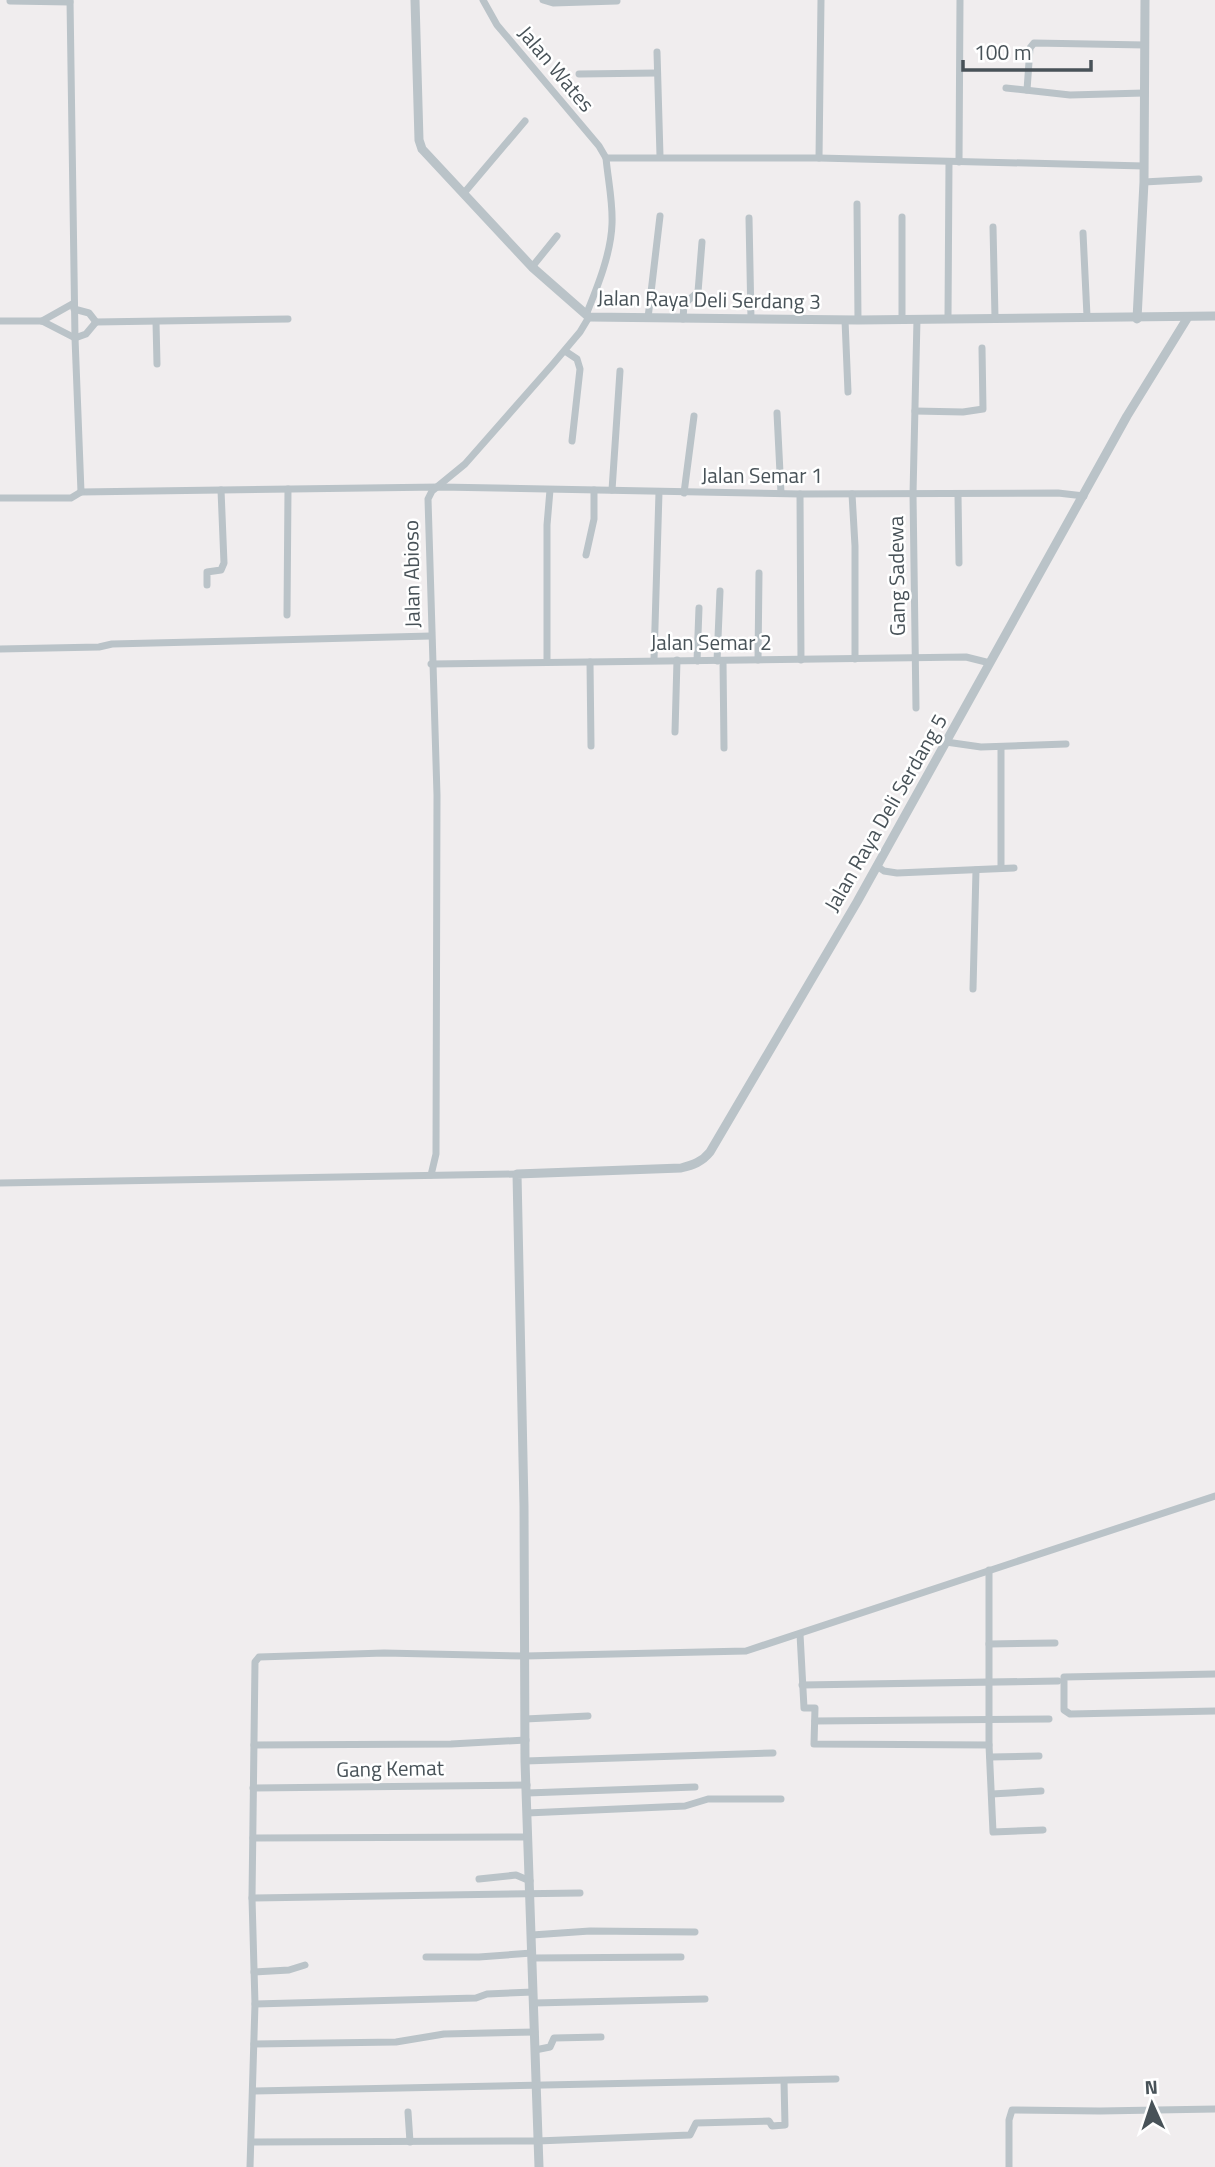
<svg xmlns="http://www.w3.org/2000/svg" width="1215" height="2167" viewBox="0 0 1215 2167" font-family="'Titillium Web',sans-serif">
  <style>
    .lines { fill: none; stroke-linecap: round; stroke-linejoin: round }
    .minor { stroke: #bac3c8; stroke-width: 7 }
    .tertiary { stroke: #bac3c8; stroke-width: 9 }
    .labels { text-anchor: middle; stroke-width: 5; stroke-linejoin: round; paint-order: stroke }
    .street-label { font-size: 21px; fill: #485258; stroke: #fff }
  </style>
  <rect width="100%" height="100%" fill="#f0edee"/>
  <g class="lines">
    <!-- minor -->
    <g class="minor">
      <polyline points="70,0 75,338 81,492 440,487 800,494 1058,493 1084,496"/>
      <polyline points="483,0 497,25 599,146 606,158"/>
      <polyline points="543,0 553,3 617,1"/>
      <polyline points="10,1 70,2"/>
      <polyline points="657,52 660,156"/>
      <polyline points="579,74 657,73"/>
      <polyline points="1006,88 1070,95 1144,93"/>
      <polyline points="1027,90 1030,48 1034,43 1145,45"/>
      <polyline points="819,158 821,0"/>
      <polyline points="959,162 960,0"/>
      <polyline points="1144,182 1199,179"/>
      <polyline points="464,193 525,121"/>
      <polyline points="857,204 858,320"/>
      <polyline points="902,217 902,319"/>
      <polyline points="749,218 751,319"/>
      <polyline points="993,227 995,317"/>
      <polyline points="1083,233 1087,316"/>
      <polyline points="532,267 557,236"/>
      <polyline points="74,309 89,313 96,322 288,319"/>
      <path d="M586 315C597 288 611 254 612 224 613 202 608 180 606 158H819L1144 166"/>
      <polyline points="648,318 660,216"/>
      <polyline points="948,318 949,162"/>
      <polyline points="683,319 684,304 698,292 702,242"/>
      <polyline points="845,320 848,392"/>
      <polyline points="0,321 42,321 75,338 86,334 96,322"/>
      <polyline points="42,321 74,303"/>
      <polyline points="156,322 157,364"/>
      <polyline points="565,351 577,359 580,369 572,441"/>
      <polyline points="915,411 963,412 983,409 982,348"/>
      <polyline points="777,413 781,493"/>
      <polyline points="612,490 620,371"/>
      <polyline points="684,493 694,416"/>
      <polyline points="800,494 801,660"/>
      <polyline points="852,494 855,546 855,659"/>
      <polyline points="958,495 959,563"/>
      <polyline points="0,498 71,498 81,492"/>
      <polyline points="586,555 594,519 594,490"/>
      <polyline points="207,585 207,572 221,570 224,563 221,490"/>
      <polyline points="287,615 288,489"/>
      <polyline points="0,649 99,647 112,644 431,636"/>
      <polyline points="654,660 659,492"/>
      <polyline points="758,660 759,573"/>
      <polyline points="697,661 699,608"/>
      <polyline points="717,661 720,591"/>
      <polyline points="723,661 724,748"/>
      <polyline points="547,662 547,525 550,490"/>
      <polyline points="590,662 591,746"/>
      <polyline points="431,664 966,657 990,663"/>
      <polyline points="916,708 913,494 917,319"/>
      <polyline points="675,732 677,660"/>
      <polyline points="946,742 981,747 1066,744"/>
      <polyline points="877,866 884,871 897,873 1014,868"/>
      <polyline points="1001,868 1001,747"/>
      <polyline points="973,989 976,870"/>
      <polyline points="431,1175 436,1154 437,795 428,499 432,491 465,464 553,364 580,332 589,317"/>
      <polyline points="0,1183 517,1174"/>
      <polyline points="989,1570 989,1745 993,1832 1043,1830"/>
      <polyline points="800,1634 804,1708 815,1708 814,1744 989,1745"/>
      <polyline points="989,1644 1055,1643"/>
      <polyline points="1215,1674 1064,1677 1064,1710 1070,1714 1215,1711"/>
      <polyline points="802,1685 1058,1681"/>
      <polyline points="525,1719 588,1716"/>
      <polyline points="815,1721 1049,1719"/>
      <polyline points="254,1745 451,1744 526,1740"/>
      <polyline points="990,1757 1039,1756"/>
      <polyline points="525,1761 773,1753"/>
      <polyline points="253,1788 527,1785"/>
      <polyline points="527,1793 695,1787"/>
      <polyline points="992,1794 1041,1791"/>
      <polyline points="527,1813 685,1806 708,1799 781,1799"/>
      <polyline points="253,1838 528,1837"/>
      <polyline points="479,1879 516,1875 530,1881"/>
      <polyline points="252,1898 580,1893"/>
      <polyline points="532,1935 590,1931 695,1932"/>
      <polyline points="426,1957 479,1957 532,1953"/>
      <polyline points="532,1958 681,1957"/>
      <polyline points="254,1972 289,1970 305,1965"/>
      <polyline points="534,2003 705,1999"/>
      <polyline points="255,2004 476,1998 487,1994 533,1992"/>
      <polyline points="254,2044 396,2042 444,2034 535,2032"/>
      <polyline points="535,2050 550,2047 554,2038 601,2037"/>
      <polyline points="253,2091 836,2079"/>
      <polyline points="408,2112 410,2142"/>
      <polyline points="252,2142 537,2141 690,2135 696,2123 769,2121 772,2126 785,2125 784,2081"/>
      <polyline points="250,2167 255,2004 252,1898 255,1662 259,1657 384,1653 525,1656 746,1651 1215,1496"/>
      <polyline points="1009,2167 1009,2120 1012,2110 1100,2111 1215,2109"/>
    </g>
    <!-- tertiary -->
    <g class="tertiary">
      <polyline points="415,0 419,140 422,149 532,267 589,317 858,320 1215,316"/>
      <polyline points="1137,319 1144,182 1145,0"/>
      <path d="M539 2167 525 1761 524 1506 517 1174 681 1168C693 1165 702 1162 710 1152L857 902 1127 416 1188 317"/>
    </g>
  </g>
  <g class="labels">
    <!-- street labels -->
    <g class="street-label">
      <text transform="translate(556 69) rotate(50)" y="7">Jalan Wates</text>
      <text transform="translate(709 300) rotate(1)" y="7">Jalan Raya Deli Serdang 3</text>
      <text x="762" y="483">Jalan Semar 1</text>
      <text transform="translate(412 574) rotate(-91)" y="7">Jalan Abioso</text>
      <text transform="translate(897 576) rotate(-91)" y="7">Gang Sadewa</text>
      <text x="711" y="650">Jalan Semar 2</text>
      <text transform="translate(886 813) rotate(-60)" y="7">Jalan Raya Deli Serdang 5</text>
      <text transform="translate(390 1769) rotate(-1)" y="7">Gang Kemat</text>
    </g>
  </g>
  <!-- north arrow -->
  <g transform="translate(1152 2104) rotate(357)" stroke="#ffffff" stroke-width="5" paint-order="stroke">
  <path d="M0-5L12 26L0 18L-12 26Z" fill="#485258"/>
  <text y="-10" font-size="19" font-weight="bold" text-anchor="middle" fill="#485258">N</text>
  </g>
  <!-- scale -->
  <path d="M963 60v10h128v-10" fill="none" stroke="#485258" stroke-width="3.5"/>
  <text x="974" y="60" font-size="21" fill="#485258" stroke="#ffffff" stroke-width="5" paint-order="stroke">100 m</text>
</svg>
